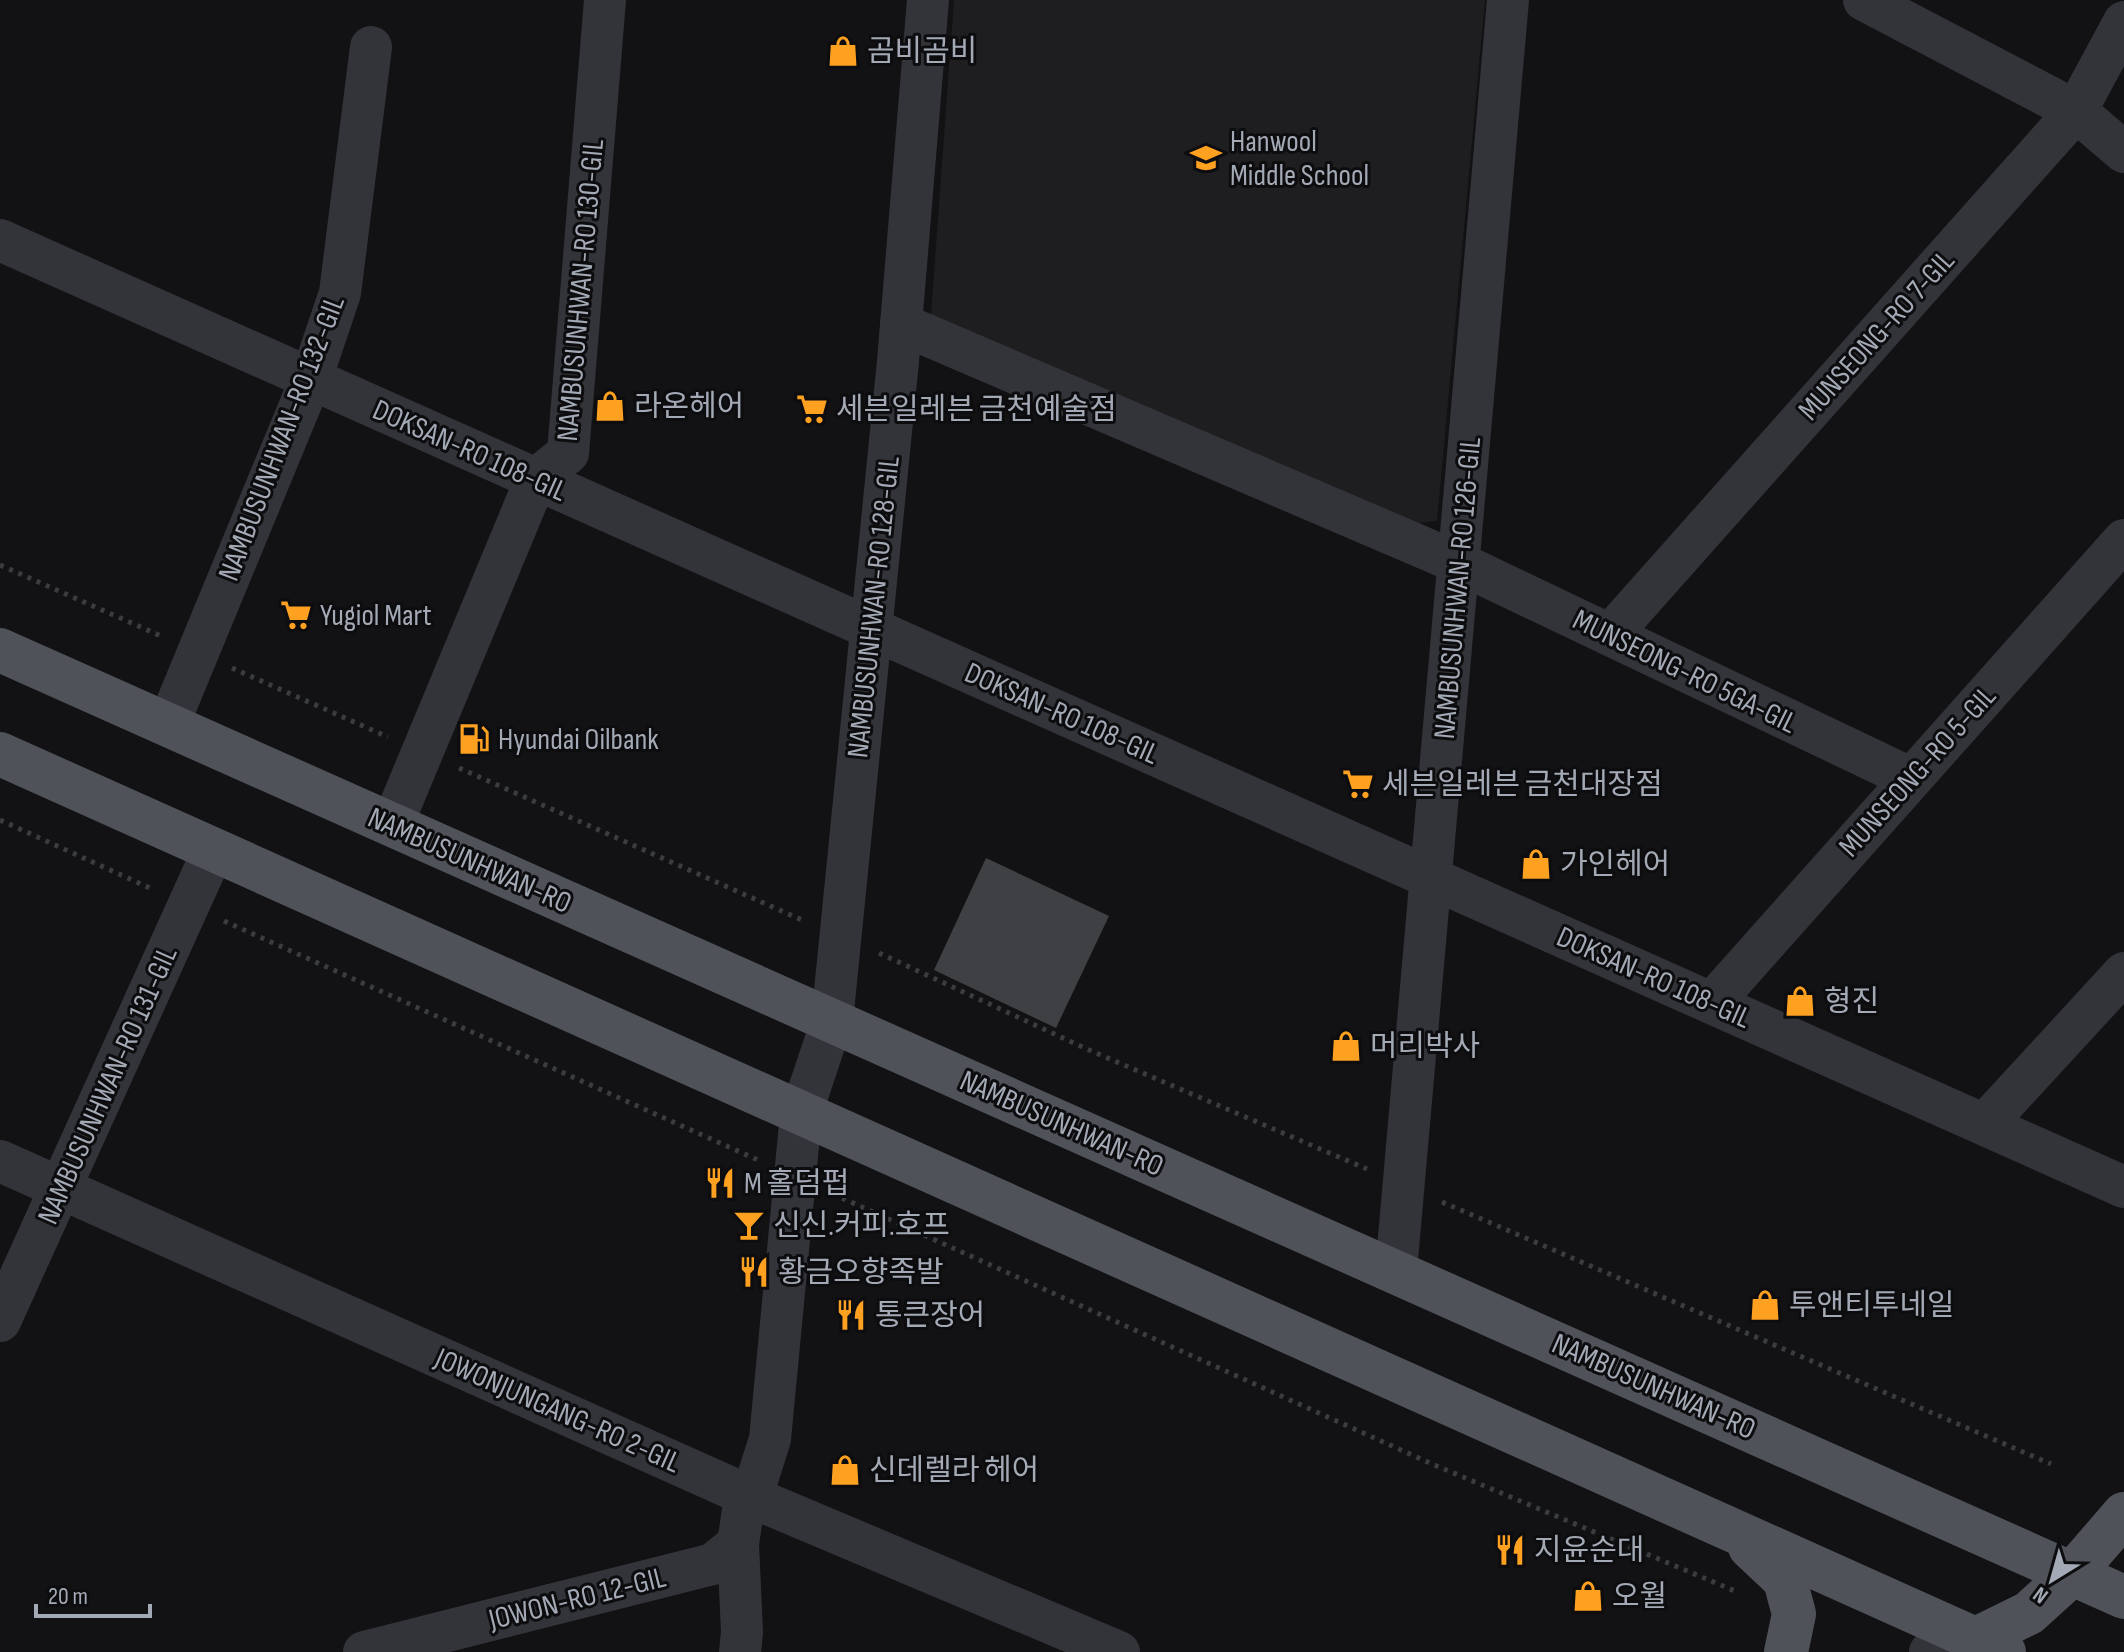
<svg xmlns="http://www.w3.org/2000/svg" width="2124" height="1652" viewBox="0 0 2124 1652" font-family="'Sofia Sans Condensed','Noto Sans KR',sans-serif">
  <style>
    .built { fill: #1e1e21 }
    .building { fill: #3e4044 }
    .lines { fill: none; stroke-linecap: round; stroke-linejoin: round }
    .path { stroke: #393c40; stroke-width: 5; stroke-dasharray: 4 6; stroke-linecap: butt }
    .minor { stroke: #333439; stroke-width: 42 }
    .major { stroke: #4f5258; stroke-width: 44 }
    .labels { text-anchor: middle; stroke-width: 6; stroke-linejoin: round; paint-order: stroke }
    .poi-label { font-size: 30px; fill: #a3aab5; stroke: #0d0d0f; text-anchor: start }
    .street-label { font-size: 30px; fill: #a3aab5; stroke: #0d0d0f }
  </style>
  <rect width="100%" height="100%" fill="#121214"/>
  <!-- built -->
  <polygon class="built" points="954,0 1485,0 1437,521 1410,524 931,315"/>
  <!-- building -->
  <polygon class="building" points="986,858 1109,916 1056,1028 934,970"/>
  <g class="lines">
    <!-- path -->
    <g class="path">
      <polyline points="0,565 161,636"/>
      <polyline points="232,668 388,737"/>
      <polyline points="459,768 802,920"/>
      <polyline points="0,820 152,889"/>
      <polyline points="224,921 758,1160"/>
      <polyline points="879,953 1089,1050 1367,1169"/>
      <polyline points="833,1194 1432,1464 1735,1591"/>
      <polyline points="1442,1202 2051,1464"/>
    </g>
    <!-- minor -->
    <g class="minor">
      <polyline points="1864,0 2076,111 2124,152"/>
      <polyline points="0,240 2124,1187"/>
      <polyline points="901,324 1459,563 1910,778"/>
      <polyline points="1610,635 2076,111 2124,22"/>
      <polyline points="168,725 311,379 340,293 371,47"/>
      <polyline points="392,825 536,479 568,453 605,0"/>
      <polyline points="1712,1003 2124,540"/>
      <polyline points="1985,1124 2124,973"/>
      <polyline points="0,1161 749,1496 1119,1652"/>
      <polyline points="1396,1271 1508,0"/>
      <polyline points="0,1321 214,849"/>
      <polyline points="364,1652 713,1564 738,1544"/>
      <polyline points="740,1652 742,1632 738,1544 743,1510 758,1477 770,1439 801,1114 832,1021 898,361 928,0"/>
      <polyline points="1930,1652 1976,1639"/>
    </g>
    <!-- major -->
    <g class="major">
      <polyline points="0,650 2124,1597"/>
      <polyline points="0,754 2004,1652"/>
      <polyline points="1750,1547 1785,1580 1794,1614 1786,1652"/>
      <polyline points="1976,1639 2029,1613 2073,1573 2124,1514"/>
    </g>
  </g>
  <!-- icons -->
  <defs>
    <symbol id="shop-bare" viewBox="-9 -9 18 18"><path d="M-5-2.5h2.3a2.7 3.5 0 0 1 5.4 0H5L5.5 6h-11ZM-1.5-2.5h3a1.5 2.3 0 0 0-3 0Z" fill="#fea020" stroke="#0d0d0f" stroke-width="2.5" paint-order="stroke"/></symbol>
    <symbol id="school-bare" viewBox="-9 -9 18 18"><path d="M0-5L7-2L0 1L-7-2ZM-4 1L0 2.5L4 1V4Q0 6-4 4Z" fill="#fea020" stroke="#0d0d0f" stroke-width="2.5" paint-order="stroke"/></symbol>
    <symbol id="supermarket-bare" viewBox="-9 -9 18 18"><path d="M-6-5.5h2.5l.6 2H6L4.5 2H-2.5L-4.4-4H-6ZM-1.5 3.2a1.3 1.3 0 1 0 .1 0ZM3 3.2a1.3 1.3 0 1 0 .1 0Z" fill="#fea020" stroke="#0d0d0f" stroke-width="2.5" paint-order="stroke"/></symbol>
    <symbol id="fuel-bare" viewBox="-9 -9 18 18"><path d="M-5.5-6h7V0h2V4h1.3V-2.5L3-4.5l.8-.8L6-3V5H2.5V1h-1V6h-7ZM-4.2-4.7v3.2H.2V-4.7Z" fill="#fea020" stroke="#0d0d0f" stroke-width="2.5" paint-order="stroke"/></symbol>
    <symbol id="restaurant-bare" viewBox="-9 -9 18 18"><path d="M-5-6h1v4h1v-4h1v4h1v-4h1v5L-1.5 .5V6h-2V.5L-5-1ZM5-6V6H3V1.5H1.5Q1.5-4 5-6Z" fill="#fea020" stroke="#0d0d0f" stroke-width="2.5" paint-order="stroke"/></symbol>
    <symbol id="bar-bare" viewBox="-9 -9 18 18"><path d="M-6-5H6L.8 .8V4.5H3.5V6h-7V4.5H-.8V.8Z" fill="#fea020" stroke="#0d0d0f" stroke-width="2.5" paint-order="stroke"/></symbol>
  </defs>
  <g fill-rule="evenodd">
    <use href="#shop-bare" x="821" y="29" width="44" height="44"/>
    <use href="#school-bare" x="1184" y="136" width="44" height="44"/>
    <use href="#shop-bare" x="588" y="384" width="44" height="44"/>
    <use href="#supermarket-bare" x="790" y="387" width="44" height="44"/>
    <use href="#supermarket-bare" x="274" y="593" width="44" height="44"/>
    <use href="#fuel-bare" x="452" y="717" width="44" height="44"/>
    <use href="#supermarket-bare" x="1336" y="762" width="44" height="44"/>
    <use href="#shop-bare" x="1514" y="842" width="44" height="44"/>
    <use href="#shop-bare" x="1778" y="979" width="44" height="44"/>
    <use href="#shop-bare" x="1324" y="1024" width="44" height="44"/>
    <use href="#restaurant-bare" x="698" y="1161" width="44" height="44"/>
    <use href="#bar-bare" x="727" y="1203" width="44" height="44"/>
    <use href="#restaurant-bare" x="732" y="1250" width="44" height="44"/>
    <use href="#shop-bare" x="1743" y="1283" width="44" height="44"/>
    <use href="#restaurant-bare" x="829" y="1293" width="44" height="44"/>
    <use href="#shop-bare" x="823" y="1448" width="44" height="44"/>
    <use href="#restaurant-bare" x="1488" y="1528" width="44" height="44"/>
    <use href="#shop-bare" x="1566" y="1574" width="44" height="44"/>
  </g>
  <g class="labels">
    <!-- poi labels -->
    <g class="poi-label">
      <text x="867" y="61">곰비곰비</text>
      <text x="1230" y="151">Hanwool<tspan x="1230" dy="34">Middle School</tspan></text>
      <text x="634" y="416">라온헤어</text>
      <text x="836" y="419">세븐일레븐 금천예술점</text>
      <text x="320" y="625">Yugiol Mart</text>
      <text x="498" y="749">Hyundai Oilbank</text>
      <text x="1382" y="794">세븐일레븐 금천대장점</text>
      <text x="1560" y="874">가인헤어</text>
      <text x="1824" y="1011">형진</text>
      <text x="1370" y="1056">머리박사</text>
      <text x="744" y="1193">M 홀덤펍</text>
      <text x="773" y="1235">신신.커피.호프</text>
      <text x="778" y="1282">황금오향족발</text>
      <text x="1789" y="1315">투앤티투네일</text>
      <text x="875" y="1325">통큰장어</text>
      <text x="869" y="1480">신데렐라 헤어</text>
      <text x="1534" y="1560">지윤순대</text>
      <text x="1612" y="1606">오월</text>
    </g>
    <!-- street labels -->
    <g class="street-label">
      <text transform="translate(580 290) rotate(-85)" y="10">NAMBUSUNHWAN-RO 130-GIL</text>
      <text transform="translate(1876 335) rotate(-48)" y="10">MUNSEONG-RO 7-GIL</text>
      <text transform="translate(281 438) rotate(-69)" y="10">NAMBUSUNHWAN-RO 132-GIL</text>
      <text transform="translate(470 450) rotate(24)" y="10">DOKSAN-RO 108-GIL</text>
      <text transform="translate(1457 588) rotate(-85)" y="10">NAMBUSUNHWAN-RO 126-GIL</text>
      <text transform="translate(873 607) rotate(-84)" y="10">NAMBUSUNHWAN-RO 128-GIL</text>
      <text transform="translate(1685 671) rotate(26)" y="10">MUNSEONG-RO 5GA-GIL</text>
      <text transform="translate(1062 713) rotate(24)" y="10">DOKSAN-RO 108-GIL</text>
      <text transform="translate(1917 771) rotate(-48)" y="10">MUNSEONG-RO 5-GIL</text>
      <text transform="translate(470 860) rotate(24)" y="10">NAMBUSUNHWAN-RO</text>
      <text transform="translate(1654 977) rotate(24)" y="10">DOKSAN-RO 108-GIL</text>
      <text transform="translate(107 1085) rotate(-66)" y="10">NAMBUSUNHWAN-RO 131-GIL</text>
      <text transform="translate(1062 1123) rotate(24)" y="10">NAMBUSUNHWAN-RO</text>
      <text transform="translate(1654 1386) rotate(24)" y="10">NAMBUSUNHWAN-RO</text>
      <text transform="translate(558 1410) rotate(24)" y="10">JOWONJUNGANG-RO 2-GIL</text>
      <text transform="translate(577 1598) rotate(-14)" y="10">JOWON-RO 12-GIL</text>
    </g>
  </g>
  <!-- north arrow -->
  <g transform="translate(2052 1580) rotate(217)" stroke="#0d0d0f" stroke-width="6" paint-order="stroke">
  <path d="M0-6L14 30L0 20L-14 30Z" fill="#a3aab5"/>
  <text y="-12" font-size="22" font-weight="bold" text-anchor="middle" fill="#a3aab5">N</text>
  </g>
  <!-- scale -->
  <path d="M36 1604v12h114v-12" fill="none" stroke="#a3aab5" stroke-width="4"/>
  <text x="48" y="1604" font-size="24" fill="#a3aab5" stroke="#0d0d0f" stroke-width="6" paint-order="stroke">20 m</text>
</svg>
